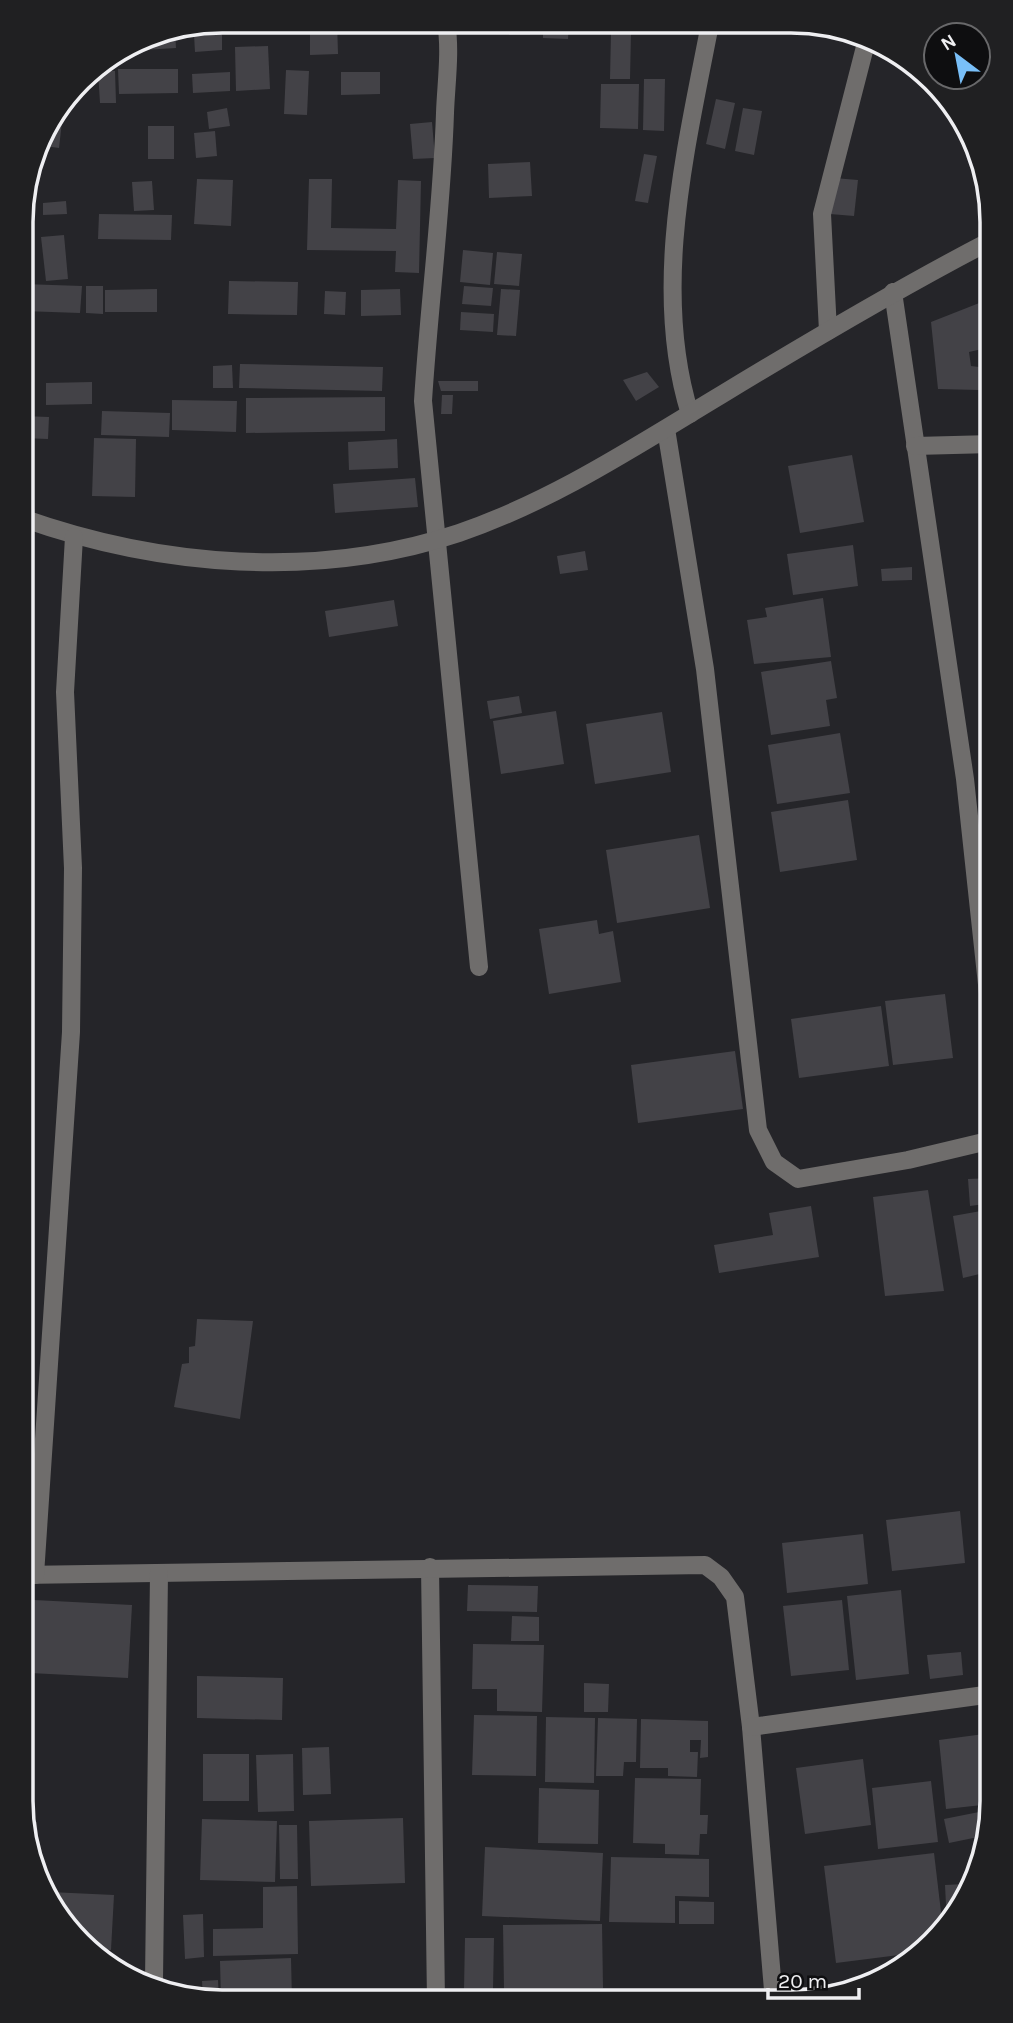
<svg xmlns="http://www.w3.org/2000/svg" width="1013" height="2023" viewBox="0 0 1013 2023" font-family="Karla,sans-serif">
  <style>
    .building { fill: #434247 }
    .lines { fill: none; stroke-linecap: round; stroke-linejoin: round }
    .minor { stroke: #6f6d6c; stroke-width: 18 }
    .rim { fill: none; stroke: #efeff2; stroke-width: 3.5 }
  </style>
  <rect width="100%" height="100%" fill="#252529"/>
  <!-- building -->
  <g class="building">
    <polygon points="223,21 226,21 226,29 198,32 197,26"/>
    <polygon points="310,22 337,22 338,54 310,55"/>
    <polygon points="484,23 506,23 506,34 483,33"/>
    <rect x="509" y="23" width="21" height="12"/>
    <polygon points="543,23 569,23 568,39 543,38"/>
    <polygon points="175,30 176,48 143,50 142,38"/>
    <polygon points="611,32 631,32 630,79 610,79"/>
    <polygon points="222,33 222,50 195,52 194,35"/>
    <polygon points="268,46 270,89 236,91 235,47"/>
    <polygon points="118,69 178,69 178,93 119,94"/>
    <polygon points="286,70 309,71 307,115 284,114"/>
    <polygon points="98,71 115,71 116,103 100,103"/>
    <polygon points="230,72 230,91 193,93 192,74"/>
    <polygon points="341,72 380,72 380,94 341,95"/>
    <polygon points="644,79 665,79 664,131 643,130"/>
    <polygon points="601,84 639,84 638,129 600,128"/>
    <polygon points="716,99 735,103 725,149 706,144"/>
    <polygon points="64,104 59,148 38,145 42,133"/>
    <polygon points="227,108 230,126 209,129 207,112"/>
    <polygon points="743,108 762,111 754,155 735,151"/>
    <polygon points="432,122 435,158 413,159 410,124"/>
    <rect x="148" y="126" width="26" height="33"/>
    <polygon points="215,131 217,156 196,158 194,133"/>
    <polygon points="644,154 657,156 648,203 635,201"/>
    <polygon points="530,162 532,196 489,198 488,164"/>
    <polygon points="834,178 858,180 854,216 830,214"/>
    <polygon points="197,179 233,180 231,226 194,224"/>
    <polygon points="309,179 332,179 331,228 396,229 398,180 421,181 419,273 395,272 396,251 307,250"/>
    <polygon points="152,181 154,210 134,211 132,182"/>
    <polygon points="66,201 67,214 43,215 43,203"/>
    <polygon points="99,214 172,215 171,240 98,239"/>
    <polygon points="64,235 68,279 46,281 41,237"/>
    <polygon points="463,250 493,253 490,285 460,282"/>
    <polygon points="497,252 522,254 519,286 494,284"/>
    <polygon points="229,281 298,282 297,315 228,314"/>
    <polygon points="23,284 82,286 80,313 23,311"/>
    <polygon points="86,286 103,286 103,314 86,313"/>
    <polygon points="464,286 493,288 491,306 462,304"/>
    <polygon points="157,289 157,312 105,312 105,290"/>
    <polygon points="400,289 401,315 361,316 361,290"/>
    <polygon points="501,289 520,290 516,336 497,335"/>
    <polygon points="325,291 346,292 345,315 324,314"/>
    <polygon points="992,298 992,335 982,339 982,349 969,352 971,366 979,367 979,390 938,389 931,322"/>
    <polygon points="461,312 494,314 493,332 460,330"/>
    <polygon points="992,340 992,361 987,361 986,341"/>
    <polygon points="984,363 992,363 992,389 985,389"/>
    <polygon points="240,364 383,367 382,391 239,388"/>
    <polygon points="232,365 233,388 213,388 213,366"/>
    <polygon points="647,372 659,387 636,401 623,380"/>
    <polygon points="438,381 478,381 478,391 441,391"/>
    <polygon points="92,382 92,404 46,405 46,383"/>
    <polygon points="442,395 453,395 452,414 441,414"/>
    <polygon points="385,397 385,431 246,433 246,398"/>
    <polygon points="172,400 237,401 236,432 172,430"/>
    <polygon points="102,411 170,413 169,437 101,435"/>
    <polygon points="22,416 49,417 48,439 22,438"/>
    <polygon points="94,438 136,439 135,497 92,496"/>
    <polygon points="397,439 398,468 349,470 348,442"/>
    <polygon points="852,455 864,522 800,533 788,466"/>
    <polygon points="415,478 418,507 335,513 333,484"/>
    <polygon points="853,545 858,586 793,595 787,554"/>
    <polygon points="585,551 588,570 560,574 557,556"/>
    <polygon points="912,567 912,580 882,581 881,569"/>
    <polygon points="823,598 831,657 754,664 747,620 767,617 765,608"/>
    <polygon points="394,600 398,626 329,637 325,611"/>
    <polygon points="831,661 837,698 826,700 830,726 771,735 761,672"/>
    <polygon points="519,696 522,713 490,719 487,701"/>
    <polygon points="556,711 564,764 501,774 493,721"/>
    <polygon points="662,712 671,772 595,784 586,724"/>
    <polygon points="840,733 850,793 777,804 768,745"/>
    <polygon points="848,800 857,860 780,872 771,812"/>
    <polygon points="699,835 710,908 617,923 606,850"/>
    <polygon points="597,920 599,934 613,931 621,982 549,994 539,929"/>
    <polygon points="945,994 953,1058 893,1065 885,1001"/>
    <polygon points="881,1006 889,1066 799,1078 791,1019"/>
    <polygon points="735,1051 743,1109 638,1123 631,1065"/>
    <polygon points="992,1178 992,1203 970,1206 968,1179"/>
    <polygon points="928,1190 944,1291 885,1296 873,1197"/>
    <polygon points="811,1206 819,1257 719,1273 714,1245 773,1235 769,1213"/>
    <polygon points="992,1209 992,1271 963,1278 953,1216"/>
    <polygon points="197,1319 253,1321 240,1419 174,1407 182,1364 189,1363 189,1347 195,1346"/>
    <polygon points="960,1511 965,1563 892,1571 886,1520"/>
    <polygon points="863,1534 868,1584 787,1593 782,1543"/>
    <polygon points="468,1585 538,1586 537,1612 467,1611"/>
    <polygon points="901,1590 909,1674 856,1680 847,1596"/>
    <polygon points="34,1600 132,1605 128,1678 30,1673"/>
    <polygon points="842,1600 849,1670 791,1676 783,1606"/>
    <polygon points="512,1616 539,1617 539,1641 511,1641"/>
    <polygon points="473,1644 544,1645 542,1712 497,1711 497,1689 472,1689"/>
    <polygon points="961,1652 963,1675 930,1679 927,1655"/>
    <polygon points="197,1676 283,1678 282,1720 197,1718"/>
    <polygon points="584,1683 609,1684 608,1712 584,1712"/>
    <polygon points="474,1715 537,1716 536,1776 472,1775"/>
    <polygon points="546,1717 595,1718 594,1783 545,1782"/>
    <polygon points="598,1718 637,1719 636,1762 624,1762 623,1776 596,1776"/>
    <polygon points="641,1719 708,1721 708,1757 700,1758 701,1740 690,1740 690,1752 698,1752 697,1777 668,1776 668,1768 640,1768"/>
    <polygon points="984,1734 991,1804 946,1809 939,1740"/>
    <polygon points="329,1747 331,1794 303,1795 302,1748"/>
    <polygon points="21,1753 28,1753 29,1813 23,1813 21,1800"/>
    <rect x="203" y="1754" width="46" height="47"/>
    <polygon points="293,1754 294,1811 258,1812 256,1755"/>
    <polygon points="863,1759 871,1825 805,1834 796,1768"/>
    <polygon points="635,1778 701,1779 700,1815 708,1815 707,1834 700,1834 699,1855 665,1854 665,1844 633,1843"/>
    <polygon points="931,1781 938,1842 878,1849 872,1788"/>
    <polygon points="539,1788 599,1790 598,1844 538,1843"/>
    <polygon points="989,1810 990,1817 983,1836 949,1843 944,1819"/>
    <polygon points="403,1818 405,1883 311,1886 309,1821"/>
    <polygon points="202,1819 277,1821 275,1882 200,1880"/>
    <polygon points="25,1822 37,1822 39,1875 32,1865"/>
    <polygon points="279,1825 297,1825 298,1879 280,1879"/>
    <polygon points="485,1847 603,1853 600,1921 482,1916"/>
    <polygon points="934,1853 943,1929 907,1954 836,1963 824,1866"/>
    <polygon points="611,1857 709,1859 709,1897 675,1896 675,1923 609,1922"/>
    <polygon points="965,1884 950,1923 947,1925 945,1885"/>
    <polygon points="297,1886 298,1954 213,1956 213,1929 263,1928 263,1887"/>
    <polygon points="50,1892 114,1895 111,1950 87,1949"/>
    <polygon points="679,1901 714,1902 714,1924 679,1924"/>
    <polygon points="203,1914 204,1957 185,1959 183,1915"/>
    <polygon points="602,1924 603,1988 504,1989 503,1925"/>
    <polygon points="465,1938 494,1938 493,1989 464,1989"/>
    <polygon points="291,1958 292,2001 221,2000 220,1961"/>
    <polygon points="218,1980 219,2000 203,2000 202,1981"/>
    <polygon points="541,1992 605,1996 604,2001 540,2001"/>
    <polygon points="534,1993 534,2001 482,2001 482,1994"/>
    <polygon points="673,1993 672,2002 608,2001 608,1994"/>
    <polygon points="744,1995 745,2002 686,2002 686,2000"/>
  </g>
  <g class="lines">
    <!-- minor -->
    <g class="minor">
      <path d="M446 22C451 51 446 84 445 113 442 209 429 305 423 401L479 967"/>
      <polyline points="893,292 965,779 992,1031"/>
      <polyline points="828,331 822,214 866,43"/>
      <path d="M690 414C651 289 686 149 710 24"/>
      <polyline points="666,429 705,669 758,1130 774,1162 798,1179 908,1160 992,1140"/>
      <polyline points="915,446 992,444"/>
      <path d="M22 518C160 567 318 580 459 533 553 501 636 446 721 395 810 341 899 288 992 240"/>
      <polyline points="430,1567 436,2001"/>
      <polyline points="21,1575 705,1565 721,1577 735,1597 751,1727 774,2002"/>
      <polyline points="35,1575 71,1032 73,868 65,692 74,537"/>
      <polyline points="751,1727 992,1694"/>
      <polyline points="154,1981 159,1573"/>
      <polyline points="774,2001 858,1989"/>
    </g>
  </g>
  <!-- crop -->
  <path d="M0 0H1013V2023H0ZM222 33H791A189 189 0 0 1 980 222V1801A189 189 0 0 1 791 1990H222A189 189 0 0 1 33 1801V222A189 189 0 0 1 222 33Z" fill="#202022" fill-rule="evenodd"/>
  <path class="rim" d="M222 33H791A189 189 0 0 1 980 222V1801A189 189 0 0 1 791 1990H222A189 189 0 0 1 33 1801V222A189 189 0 0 1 222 33Z"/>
  <!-- north arrow -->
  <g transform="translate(957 56) rotate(328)"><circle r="33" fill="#0e0e10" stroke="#68686a" stroke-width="2"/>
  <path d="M0-5L12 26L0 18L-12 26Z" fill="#79bff8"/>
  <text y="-10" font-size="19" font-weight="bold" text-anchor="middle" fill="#efeff2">N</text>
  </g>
  <!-- scale -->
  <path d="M768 1988v10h91v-10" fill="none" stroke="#efeff2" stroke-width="3.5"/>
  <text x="778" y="1988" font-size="21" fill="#efeff2" stroke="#0e0e10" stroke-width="5" paint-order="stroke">20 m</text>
</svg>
